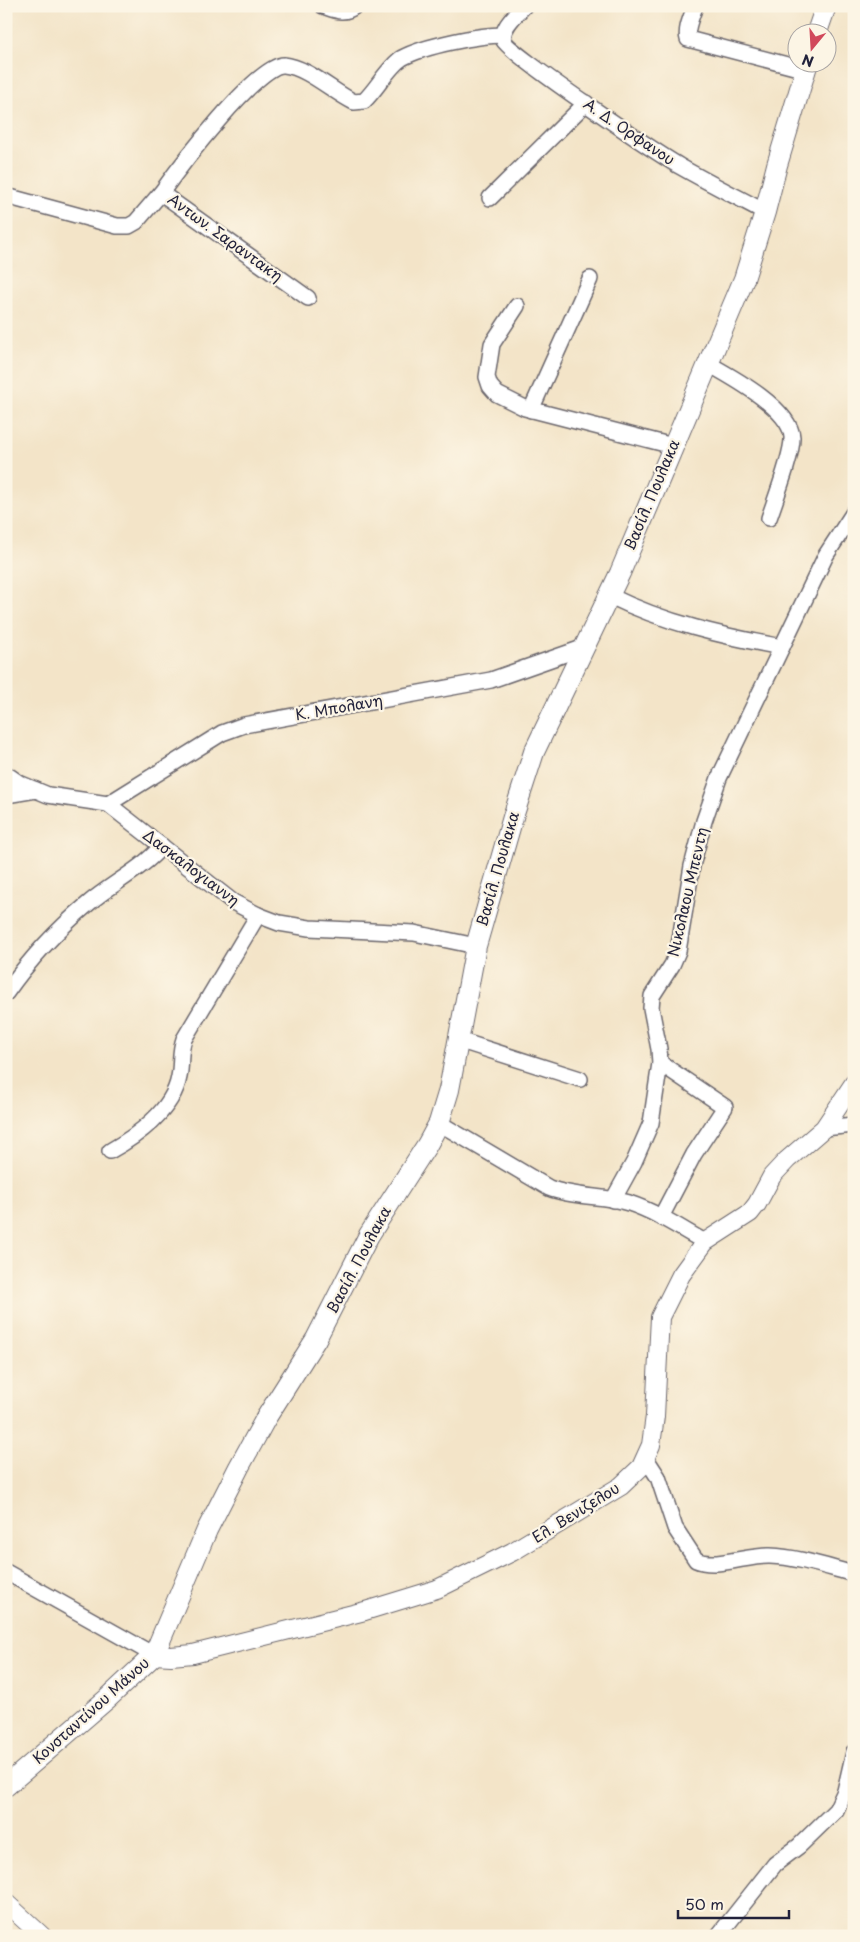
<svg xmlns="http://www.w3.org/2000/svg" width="860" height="1942" viewBox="0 0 860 1942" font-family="'Playpen Sans',sans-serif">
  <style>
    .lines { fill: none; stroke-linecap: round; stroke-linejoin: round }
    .minor-casing { stroke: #6b666c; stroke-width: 18 }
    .tertiary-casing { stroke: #6b666c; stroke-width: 20 }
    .secondary-casing { stroke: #6b666c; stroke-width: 22 }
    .minor { stroke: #fff; stroke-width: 15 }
    .tertiary { stroke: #fff; stroke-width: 18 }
    .secondary { stroke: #fff; stroke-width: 20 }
    .labels { text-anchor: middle; stroke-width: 4.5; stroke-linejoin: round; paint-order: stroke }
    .street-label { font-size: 15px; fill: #22223b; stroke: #fcf5e5 }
  </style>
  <rect width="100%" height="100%" fill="#fcf5e5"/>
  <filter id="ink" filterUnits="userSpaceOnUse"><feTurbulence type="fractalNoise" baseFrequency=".02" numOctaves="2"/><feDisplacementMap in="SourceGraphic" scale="10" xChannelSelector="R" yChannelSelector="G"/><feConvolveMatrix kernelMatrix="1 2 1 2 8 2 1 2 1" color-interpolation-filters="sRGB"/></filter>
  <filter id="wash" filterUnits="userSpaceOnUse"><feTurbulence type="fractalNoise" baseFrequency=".0096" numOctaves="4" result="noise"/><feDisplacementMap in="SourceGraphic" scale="20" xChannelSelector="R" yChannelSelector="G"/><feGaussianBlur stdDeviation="1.12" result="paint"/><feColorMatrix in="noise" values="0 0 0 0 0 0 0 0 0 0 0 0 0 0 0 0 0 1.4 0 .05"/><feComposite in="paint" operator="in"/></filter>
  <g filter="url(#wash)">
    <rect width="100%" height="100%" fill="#f3e4c8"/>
  </g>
  <g filter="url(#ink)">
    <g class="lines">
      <defs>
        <g id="minor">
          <path d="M323 6C335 10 344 15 355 6"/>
          <path d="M524 6C516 15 500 28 504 41 508 53 660 155 681 167 709 183 737 197 765 212"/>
          <path d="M695 6C692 16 685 29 688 39L806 70"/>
          <path d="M161 193C178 169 258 63 284 65 307 67 333 92 354 102L364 101C376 90 389 66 402 58 424 46 479 35 503 35"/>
          <polyline points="6,196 117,226 129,226 136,222 161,193 308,298"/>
          <polyline points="490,198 586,103"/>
          <polyline points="517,306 492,344 487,377 490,386 497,394 525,408 673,446"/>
          <path d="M707 363C730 376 790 408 792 437 793 453 775 500 769 518"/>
          <polyline points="531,410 590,279"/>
          <path d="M610 596C665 623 722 636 782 647"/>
          <polyline points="6,774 19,783 48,795 108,804 233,902 258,915 279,923 309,928 414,933 476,946"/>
          <polyline points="6,795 36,790"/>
          <polyline points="108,804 222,733 244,725 491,680 585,647"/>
          <path d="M6 993C29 960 58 929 89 903 113 883 142 869 162 846"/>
          <polyline points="458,1040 580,1079"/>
          <polyline points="660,1063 725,1107 694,1154 661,1217"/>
          <path d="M439 1123 549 1188C575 1198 602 1195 629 1203 656 1212 680 1228 705 1242"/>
          <polyline points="824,1128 854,1125"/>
          <path d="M110 1151C137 1136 173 1110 179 1077 182 1063 179 1053 184 1039L258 915"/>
          <polyline points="613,1200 634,1162 651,1123 660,1063 659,1049 651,1008 652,996 672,965 678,951 692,866 704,821 719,778 826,555 854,512"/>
          <path d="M645 1457 658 1477 675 1528 696 1560C716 1569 747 1555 770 1556 798 1557 827 1567 854 1574"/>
          <polyline points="6,1572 154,1655"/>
          <polyline points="718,1936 775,1864 799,1846 836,1810 845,1791 854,1752"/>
        </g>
        <g id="tertiary">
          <polyline points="154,1655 171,1656 193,1654 365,1611 437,1589 512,1552 621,1486 641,1467 651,1445 655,1416 660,1317 681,1275 705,1242 750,1213 757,1204 772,1176 787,1160 824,1128 854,1083"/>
          <polyline points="6,1903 42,1936"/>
        </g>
        <g id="secondary">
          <polyline points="817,32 826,6"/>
          <polyline points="6,1786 107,1699 154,1655 207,1530 239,1467 266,1418 316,1339 369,1235 427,1145 439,1123 449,1090 476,946 513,817 534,752 620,573 744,279 765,212 777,165 808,62"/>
        </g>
      </defs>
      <!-- minor casing -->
      <use href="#minor" class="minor-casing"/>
      <!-- tertiary casing -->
      <use href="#tertiary" class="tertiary-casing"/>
      <!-- secondary casing -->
      <use href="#secondary" class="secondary-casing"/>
      <!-- minor -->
      <use href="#minor" class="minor"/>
      <!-- tertiary -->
      <use href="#tertiary" class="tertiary"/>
      <!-- secondary -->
      <use href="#secondary" class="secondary"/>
    </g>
  </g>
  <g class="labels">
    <!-- street labels -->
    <g class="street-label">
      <text transform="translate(629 132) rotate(34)" y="5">Α. Δ. Ορφανου</text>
      <text transform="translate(225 238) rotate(36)" y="5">Αντων. Σαραντακη</text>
      <text transform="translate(652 495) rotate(-67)" y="5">Βασίλ. Πουλακα</text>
      <text transform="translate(339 708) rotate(-10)" y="5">Κ. Μπολανη</text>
      <text transform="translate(191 868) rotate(37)" y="5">Δασκαλογιαννη</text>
      <text transform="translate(498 869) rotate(-74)" y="5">Βασίλ. Πουλακα</text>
      <text transform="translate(688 892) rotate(-77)" y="5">Νικολαου Μπεντη</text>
      <text transform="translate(359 1260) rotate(-62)" y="5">Βασίλ. Πουλακα</text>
      <text transform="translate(576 1513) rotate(-32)" y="5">Ελ. Βενιζελου</text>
      <text transform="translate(91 1711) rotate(-42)" y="5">Κονσταντίνου Μάνου</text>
    </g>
  </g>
  <!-- margin -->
  <rect width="860" height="1942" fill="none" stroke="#fcf5e5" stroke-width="25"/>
  <!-- north arrow -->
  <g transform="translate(812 48) rotate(198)"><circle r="24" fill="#fcf5e5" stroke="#a5a1a1"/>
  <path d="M0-4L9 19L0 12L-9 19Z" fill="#d1495b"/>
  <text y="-8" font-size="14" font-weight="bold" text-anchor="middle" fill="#22223b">N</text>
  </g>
  <!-- scale -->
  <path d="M678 1910v8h111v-8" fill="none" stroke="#22223b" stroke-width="2.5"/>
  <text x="685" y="1910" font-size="15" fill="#22223b" stroke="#fcf5e5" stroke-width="4" paint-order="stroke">50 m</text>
</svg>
